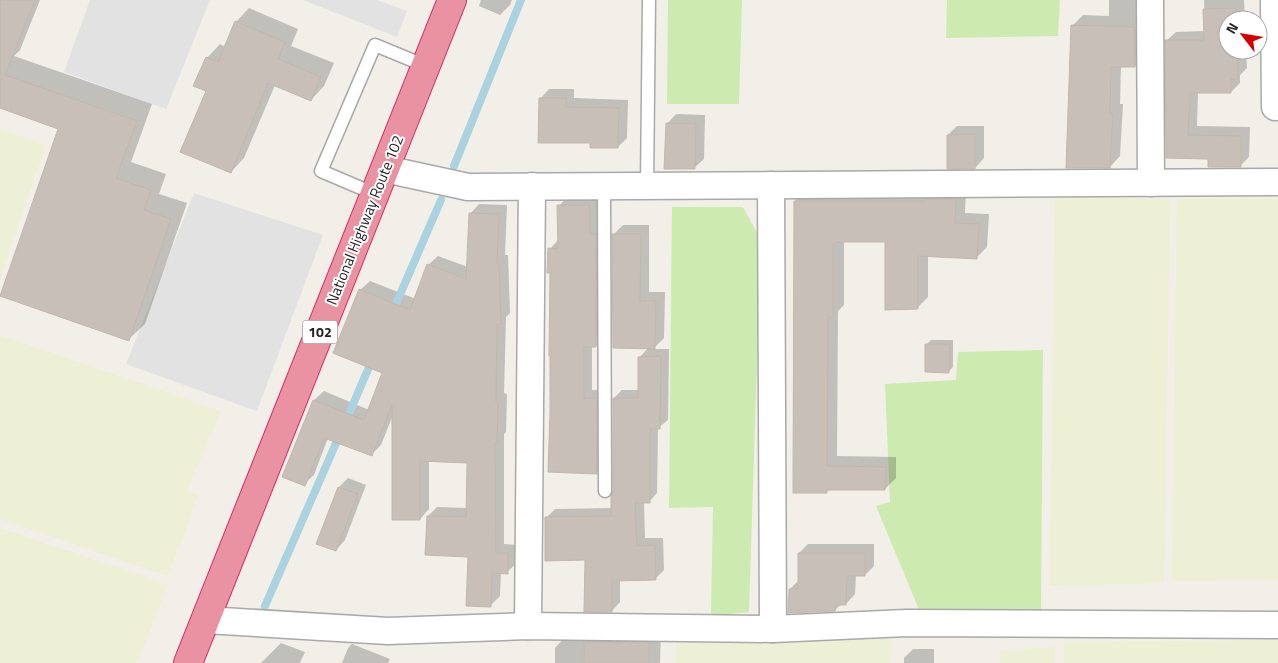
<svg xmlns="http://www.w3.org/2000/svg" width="1278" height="663" viewBox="0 0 1278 663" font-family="'Titillium Web',sans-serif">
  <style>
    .farmland { fill: #eef0d5 }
    .grass { fill: #cdebb0 }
    .parking { fill: #e2e2e2 }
    .shadow { fill: #0003 }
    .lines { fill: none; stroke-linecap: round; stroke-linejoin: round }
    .stream { stroke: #aad3df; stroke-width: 8 }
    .building { fill: #c7bfb8; stroke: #c4b6ab }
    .lane-casing { stroke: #a9a9a9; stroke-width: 15 }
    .street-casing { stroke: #a9a9a9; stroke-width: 29 }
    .highway-casing { stroke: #dc2a67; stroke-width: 30 }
    .lane { stroke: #fff; stroke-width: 12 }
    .street { stroke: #fff; stroke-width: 26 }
    .highway { stroke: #e892a2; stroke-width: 28 }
    .labels { text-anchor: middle; stroke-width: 4; stroke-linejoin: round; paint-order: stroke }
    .shield { fill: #fff; stroke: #646464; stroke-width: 1 }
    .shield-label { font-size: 14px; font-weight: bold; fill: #222 }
    .street-label { font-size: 15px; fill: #222; stroke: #fff }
  </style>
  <rect width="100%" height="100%" fill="#f2efe9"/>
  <!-- farmland -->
  <g class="farmland">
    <polygon points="0,129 46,145 0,279"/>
    <polygon points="1055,198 1170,199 1164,583 1050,586"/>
    <polygon points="1177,199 1278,199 1278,580 1172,581"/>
    <polygon points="0,335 221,411 187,491 199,495 168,576 0,519"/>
    <polygon points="0,528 168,585 137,663 0,663"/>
    <polygon points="892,636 890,663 676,663 676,641"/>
    <polygon points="1278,640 1278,663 1064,663 1064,642"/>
    <polygon points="1055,647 1055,663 1001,663 999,651"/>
  </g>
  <!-- grass -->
  <g class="grass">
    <polygon points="668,0 742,0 739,104 667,104"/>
    <polygon points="947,0 1060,0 1058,36 946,38"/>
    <polygon points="672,207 743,207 761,240 749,612 711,616 713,507 669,508"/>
    <polygon points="1043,350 1041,612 920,612 876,506 890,502 885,384 956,380 958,352"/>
  </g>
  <!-- parking -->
  <g class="parking">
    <polygon points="90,0 210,0 166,109 64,72"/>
    <polygon points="303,0 377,0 407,11 397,37"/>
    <polygon points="194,193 323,235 257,411 126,364"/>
  </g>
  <!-- shadow -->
  <g class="shadow">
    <polygon points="3,0 40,0 20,50 14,56 152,104 131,162 166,174 159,194 187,203 145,324 128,340 59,128 0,107 0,7"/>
    <polygon points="481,0 512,0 510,5 500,15 479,6"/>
    <polygon points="1109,0 1144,0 1146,55 1135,66 1121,66 1120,104 1123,104 1120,156 1110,167 1072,26 1083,15 1109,16"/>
    <polygon points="1204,0 1244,0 1245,20 1228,20 1228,50 1246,50 1247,68 1240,75 1240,83 1231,92 1198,92 1197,126 1250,127 1249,157 1240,166 1210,157 1167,156 1166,41 1176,32 1205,31"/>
    <polygon points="249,8 298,29 291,46 334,63 324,86 311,100 275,85 244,158 231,172 207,90 207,58 220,44 225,47 236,22"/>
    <polygon points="549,89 574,89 574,98 628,100 627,138 618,147 540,99"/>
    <polygon points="676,114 705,115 704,159 694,168 667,124"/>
    <polygon points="957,126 984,126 984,158 975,168 948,135"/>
    <polygon points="966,189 965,213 989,214 987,247 976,258 928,255 928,297 917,308 887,240 844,241 844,305 838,311 837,456 896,457 896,478 885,489 830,489 826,492 795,201 806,191"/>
    <polygon points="597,196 598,226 604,226 605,337 596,346 592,346 592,390 605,390 605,464 596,473 552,413 551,272 550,249 559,239 559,206 567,197"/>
    <polygon points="479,204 507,205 505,255 508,255 510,313 506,317 504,393 507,394 506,432 504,434 504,544 517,545 517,563 507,572 501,572 500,596 491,605 469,555 428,516 437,507 467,508 468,462 429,460 429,509 420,519 393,415 381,445 372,454 328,438 314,475 304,484 314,400 324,391 369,410 383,373 360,290 370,281 416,299 428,265 438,256 468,267 470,214"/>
    <polygon points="623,225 649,225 649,292 665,292 664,338 653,349 669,349 668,420 658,428 657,493 649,502 644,502 645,538 663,538 664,570 656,578 620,579 620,602 612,611 586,559 546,518 555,509 612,508 614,491 614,398 622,390 639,390 639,358 649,347 614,234"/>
    <polygon points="931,340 953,340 953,367 948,372 927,344"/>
    <polygon points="348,478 366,485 345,540 336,550 339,487"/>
    <polygon points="808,544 874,544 874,566 865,575 856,575 855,594 846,604 841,604 835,610 790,589 799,580 799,553"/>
    <polygon points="661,631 660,663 555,663 555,648 566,636"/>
    <polygon points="281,643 305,652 300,663 261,663"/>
    <polygon points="352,644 390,659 388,663 342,663 348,648"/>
    <polygon points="913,649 934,649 934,663 904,663 904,658"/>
  </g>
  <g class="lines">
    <!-- stream -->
    <g class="stream">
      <polyline points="454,166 521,0"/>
      <polyline points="392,313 441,200"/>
      <polyline points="345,423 372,360"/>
      <polyline points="265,606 340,434"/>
    </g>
  </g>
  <!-- building -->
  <g class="building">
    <polygon points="0,0 35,0 5,75 137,121 116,178 151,190 144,210 171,219 129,341 0,296 58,129 0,108"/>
    <polygon points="1235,8 1236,20 1228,20 1228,50 1237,50 1238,79 1231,79 1231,93 1190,93 1188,135 1241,136 1241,167 1208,167 1208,159 1166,158 1165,40 1204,40 1203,9"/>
    <polygon points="235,21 285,42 278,59 321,77 311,101 268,83 231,173 180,152 206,91 193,86 206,57 218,62"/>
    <polygon points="1071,25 1134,27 1135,67 1111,67 1110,114 1113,114 1110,168 1066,168"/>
    <polygon points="539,98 566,98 566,107 619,108 618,148 590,148 590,143 538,143"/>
    <polygon points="666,123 696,124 695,169 664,169"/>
    <polygon points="975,134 975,169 947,169 947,135"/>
    <polygon points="926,199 956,199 955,223 979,224 977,259 918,256 918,309 885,310 885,242 835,242 833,244 833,317 828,317 827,466 886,467 885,490 827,490 827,493 793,493 794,201 926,201"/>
    <polygon points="557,205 589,205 590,234 596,234 596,347 584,347 584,398 597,398 597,474 548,472 550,413 550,356 549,356 550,273 547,273 548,248 558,249"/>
    <polygon points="469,213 499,214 497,264 499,264 501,324 497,324 496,402 498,403 497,443 495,443 496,553 508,553 508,574 492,573 491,607 466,606 468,557 425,555 427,516 466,517 467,463 420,461 420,520 392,520 392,405 372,456 324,438 305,486 282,477 313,400 364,420 382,373 333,353 359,289 410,310 427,264 466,279"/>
    <polygon points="612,234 641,234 640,301 656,301 655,349 613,348"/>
    <polygon points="925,344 950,344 949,373 925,372"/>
    <polygon points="661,356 660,429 650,429 650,503 635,503 637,546 655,545 656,580 612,581 612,612 584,612 585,560 545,561 545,517 611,516 611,496 613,491 613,398 638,398 638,357"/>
    <polygon points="338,487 358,494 336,551 316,544"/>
    <polygon points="798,553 865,553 865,576 847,576 846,605 836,605 835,611 788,613 789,589 798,589"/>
    <rect x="584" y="642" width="65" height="21"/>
  </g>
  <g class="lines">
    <defs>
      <g id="lane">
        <polyline points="604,186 605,491"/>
        <polyline points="647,186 649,0"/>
        <polyline points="375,194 321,171 375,45 426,66"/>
      </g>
      <g id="street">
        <polyline points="1150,0 1151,183"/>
        <polyline points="1274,0 1275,107"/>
        <polyline points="385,169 468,187 1278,182"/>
        <polyline points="771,185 773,629"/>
        <polyline points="206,620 388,631 528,626 773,629 906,623 1278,625"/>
        <polyline points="528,626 532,186"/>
      </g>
      <polyline id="highway" points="188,663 452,0"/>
    </defs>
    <!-- lane casing -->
    <use href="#lane" class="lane-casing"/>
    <!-- street casing -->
    <use href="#street" class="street-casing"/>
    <!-- highway casing -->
    <use href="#highway" class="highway-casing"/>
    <!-- lane -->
    <use href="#lane" class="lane"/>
    <!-- street -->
    <use href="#street" class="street"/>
    <!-- highway -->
    <use href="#highway" class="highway"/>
  </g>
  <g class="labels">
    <!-- shield labels -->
    <rect class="shield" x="302.5" y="320.5" width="35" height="23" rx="4"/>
    <g class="shield-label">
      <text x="320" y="337">102</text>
    </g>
    <!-- street labels -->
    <g class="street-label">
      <text transform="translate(365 220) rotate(-68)" y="5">National Highway Route 102</text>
    </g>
  </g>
  <!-- north arrow -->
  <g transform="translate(1243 35) rotate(301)"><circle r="24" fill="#ffffff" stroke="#a7a7a7"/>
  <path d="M0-4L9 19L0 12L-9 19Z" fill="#d40000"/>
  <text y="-8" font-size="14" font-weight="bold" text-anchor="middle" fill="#222222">N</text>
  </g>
</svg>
